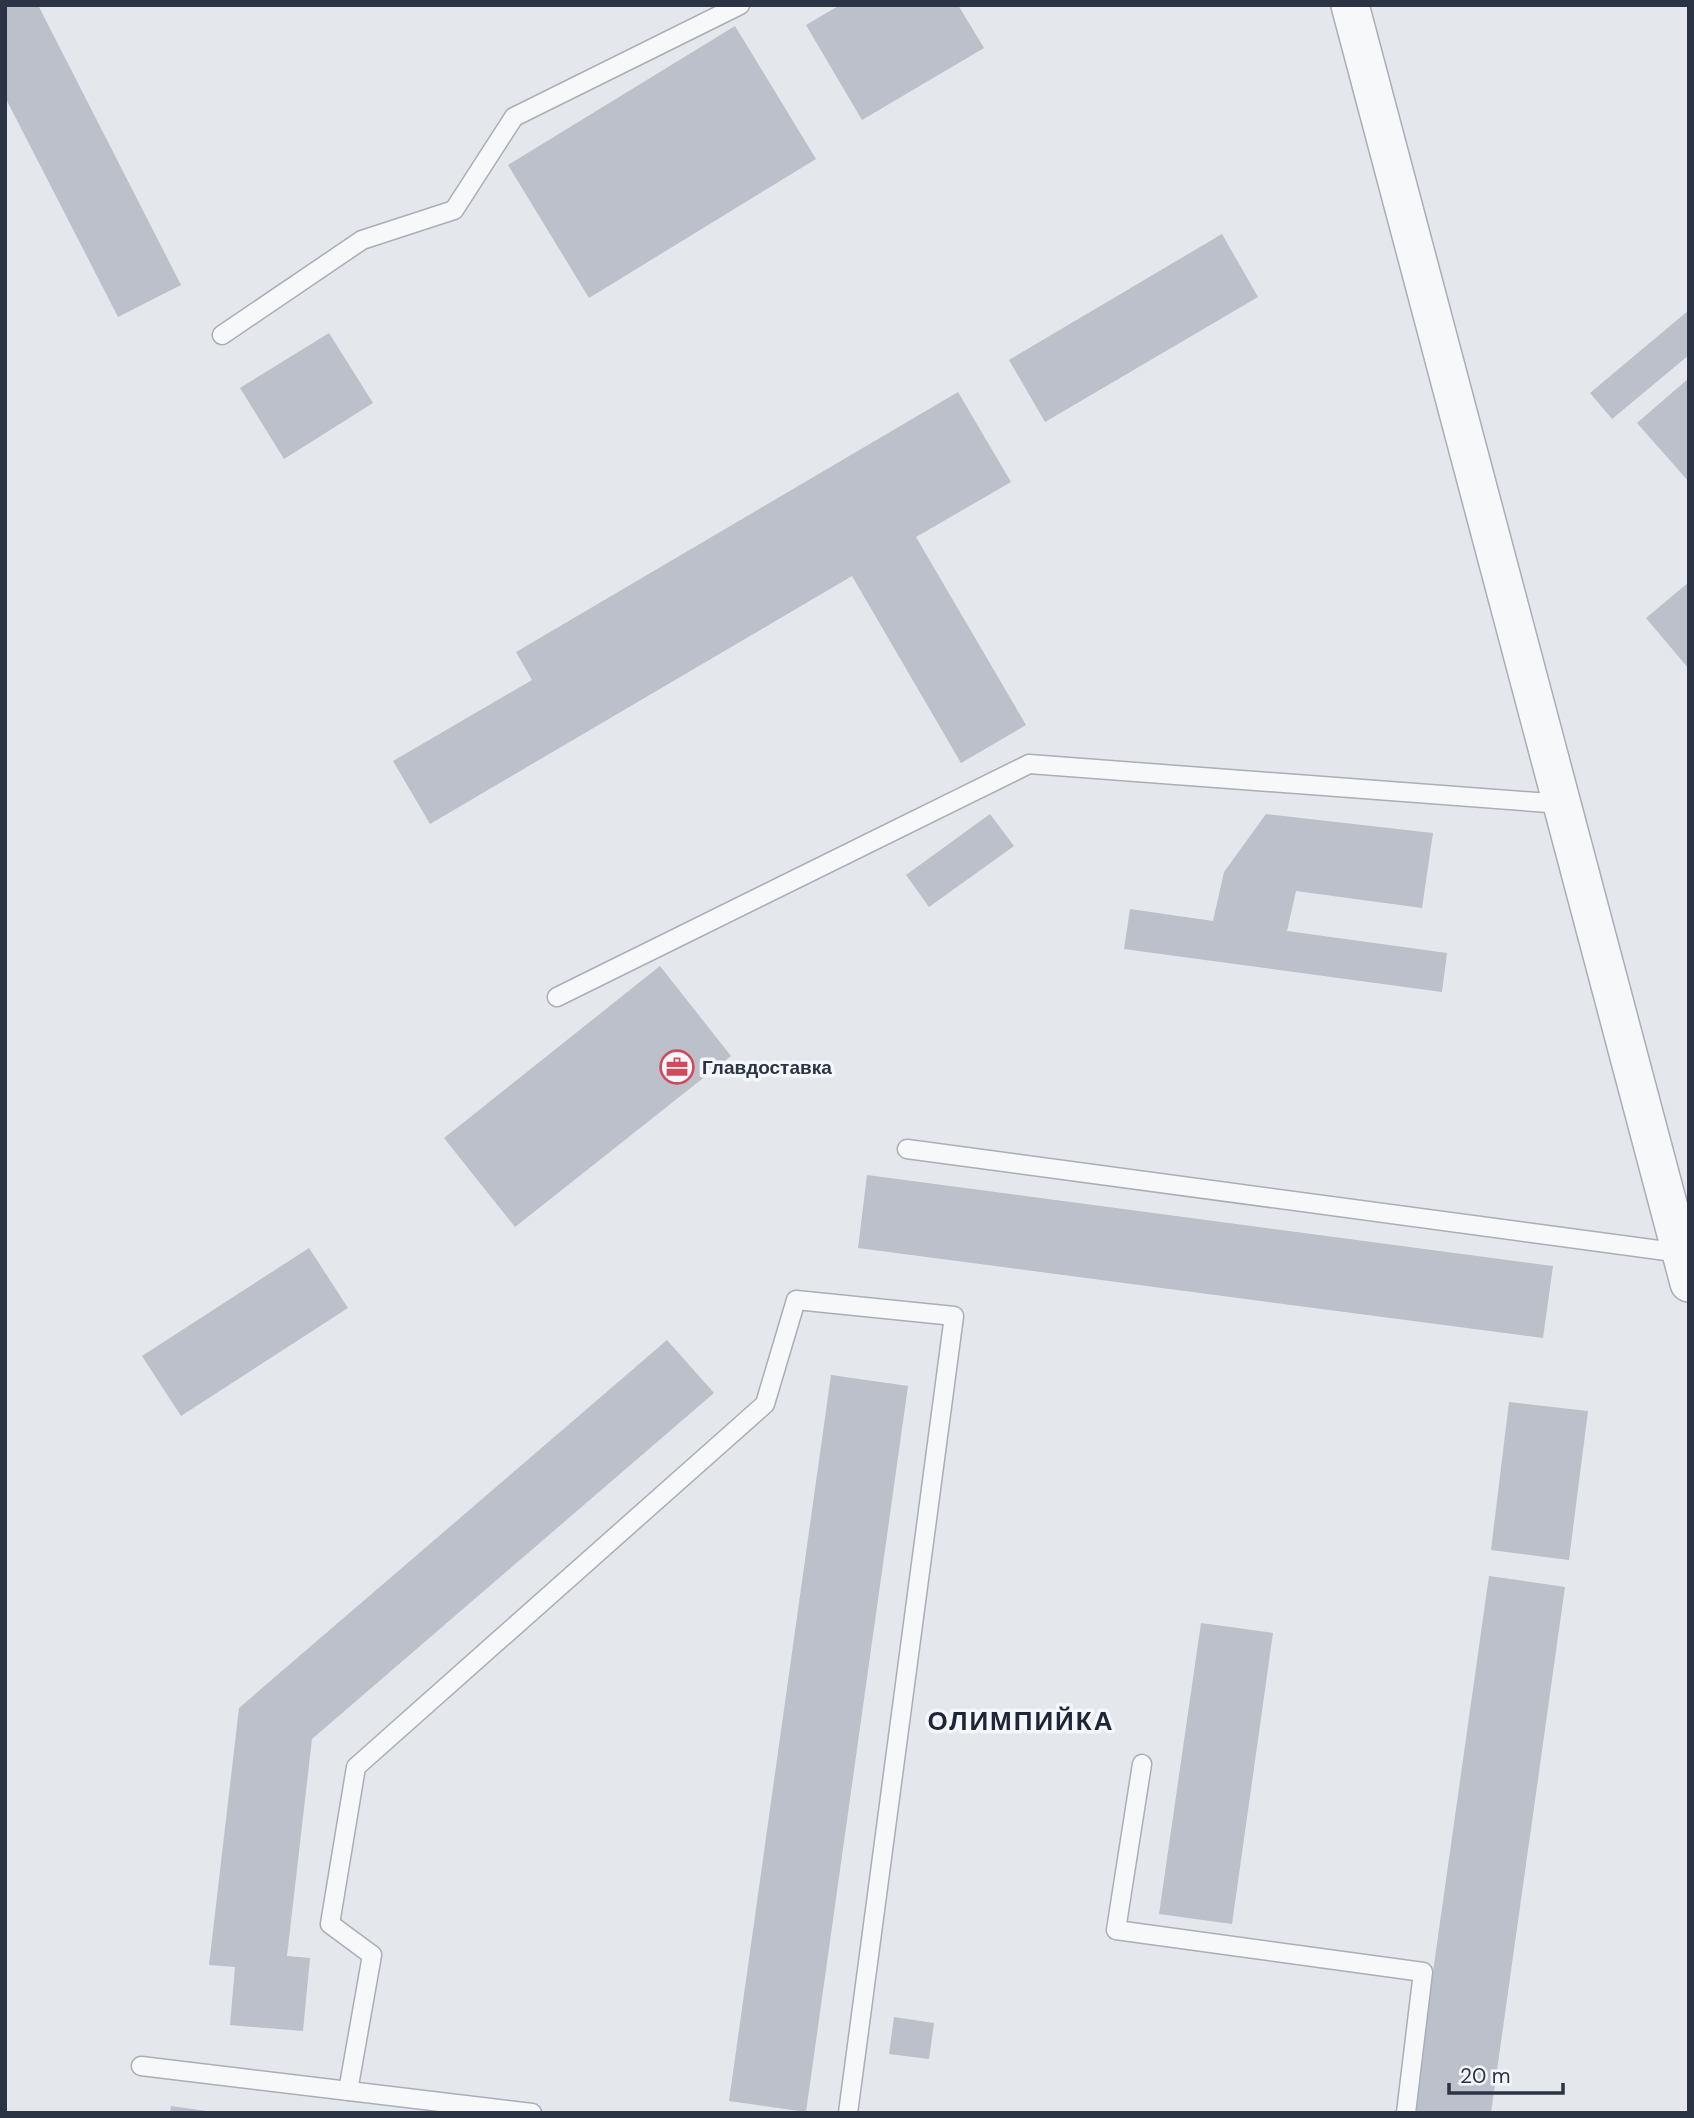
<svg xmlns="http://www.w3.org/2000/svg" width="1694" height="2118" viewBox="0 0 1694 2118" font-family="'DM Sans',sans-serif">
  <style>
    .building { fill: #bbc0ca }
    .lines { fill: none; stroke-linecap: round; stroke-linejoin: round }
    .service-casing { stroke: #a9aeb7; stroke-width: 21 }
    .minor-casing { stroke: #a9aeb7; stroke-width: 40 }
    .service { stroke: #f7f8fa; stroke-width: 18 }
    .minor { stroke: #f7f8fa; stroke-width: 37 }
    .labels { text-anchor: middle; stroke-width: 7; stroke-linejoin: round; paint-order: stroke }
    .poi-label { font-size: 19px; font-weight: bold; fill: #2b3445; stroke: #f4f6f9; text-anchor: start }
    .district-label { font-size: 26px; font-weight: bold; letter-spacing: 2px; fill: #1d2536; stroke: #f4f6f9 }
  </style>
  <rect width="100%" height="100%" fill="#e4e7ec"/>
  <!-- building -->
  <g class="building">
    <polygon points="5,5 38,5 181,285 118,317 5,97"/>
    <polygon points="840,5 958,5 984,48 862,120 806,25"/>
    <polygon points="735,26 816,159 589,298 508,165"/>
    <polygon points="1222,234 1258,297 1045,422 1009,360"/>
    <polygon points="1689,310 1689,355 1612,419 1590,393"/>
    <polygon points="329,333 373,403 284,459 240,388"/>
    <polygon points="1689,378 1689,482 1637,423"/>
    <polygon points="958,392 1011,482 916,537 1026,725 961,763 852,576 430,824 393,761 532,680 516,652"/>
    <polygon points="1689,582 1689,669 1646,618"/>
    <polygon points="990,814 1014,846 929,907 906,875"/>
    <polygon points="1266,814 1433,833 1422,908 1296,891 1287,931 1447,953 1442,992 1124,949 1130,909 1213,921 1224,872"/>
    <polygon points="660,966 731,1056 515,1227 444,1138"/>
    <polygon points="867,1175 1553,1266 1543,1338 858,1248"/>
    <polygon points="309,1248 348,1308 181,1416 142,1356"/>
    <polygon points="667,1340 714,1393 312,1739 287,1956 310,1958 303,2031 230,2025 235,1967 209,1965 239,1708"/>
    <polygon points="831,1375 908,1386 806,2112 729,2101"/>
    <polygon points="1509,1402 1588,1411 1569,1560 1491,1550"/>
    <polygon points="1489,1576 1565,1587 1491,2113 1413,2113"/>
    <polygon points="1201,1623 1273,1633 1232,1924 1159,1914"/>
    <polygon points="894,2017 934,2023 929,2059 889,2054"/>
    <polygon points="171,2106 207,2111 207,2113 170,2113"/>
  </g>
  <g class="lines">
    <defs>
      <g id="service">
        <polyline points="222,335 362,240 454,210 514,117 740,5"/>
        <polyline points="557,997 1029,764 1562,804"/>
        <polyline points="907,1149 1681,1253"/>
        <polyline points="1142,1764 1116,1930 1423,1972 1406,2113"/>
        <polyline points="141,2066 532,2113"/>
        <polyline points="348,2091 372,1955 330,1924 356,1767 765,1404 796,1300 954,1316 848,2113"/>
      </g>
      <polyline id="minor" points="1350,5 1689,1283"/>
    </defs>
    <!-- service casing -->
    <use href="#service" class="service-casing"/>
    <!-- minor casing -->
    <use href="#minor" class="minor-casing"/>
    <!-- service -->
    <use href="#service" class="service"/>
    <!-- minor -->
    <use href="#minor" class="minor"/>
  </g>
  <!-- icons -->
  <defs>
    <symbol id="office-ring" viewBox="-11 -11 22 22"><circle r="9.5" fill="#f4f6f9" stroke="#d1495b" stroke-width="1.5"/><path d="M-6-3h4V-5.5h4V-3h4V5H-6ZM-1-4.5V-3h2v-1.5ZM-6 0V1H6V0Z" fill="#d1495b"/></symbol>
  </defs>
  <g fill-rule="evenodd">
    <use href="#office-ring" x="658" y="1048" width="38" height="38"/>
  </g>
  <g class="labels">
    <!-- poi labels -->
    <g class="poi-label">
      <text x="702" y="1074">Главдоставка</text>
    </g>
    <!-- district labels -->
    <g class="district-label">
      <text x="1021" y="1730">ОЛИМПИЙКА</text>
    </g>
  </g>
  <!-- border -->
  <rect width="1694" height="2118" fill="none" stroke="#2b3445" stroke-width="14"/>
  <!-- scale -->
  <path d="M1449 2083v10h114v-10" fill="none" stroke="#2b3445" stroke-width="3.5"/>
  <text x="1460" y="2083" font-size="21" fill="#2b3445" stroke="#f4f6f9" stroke-width="5" paint-order="stroke">20 m</text>
</svg>
